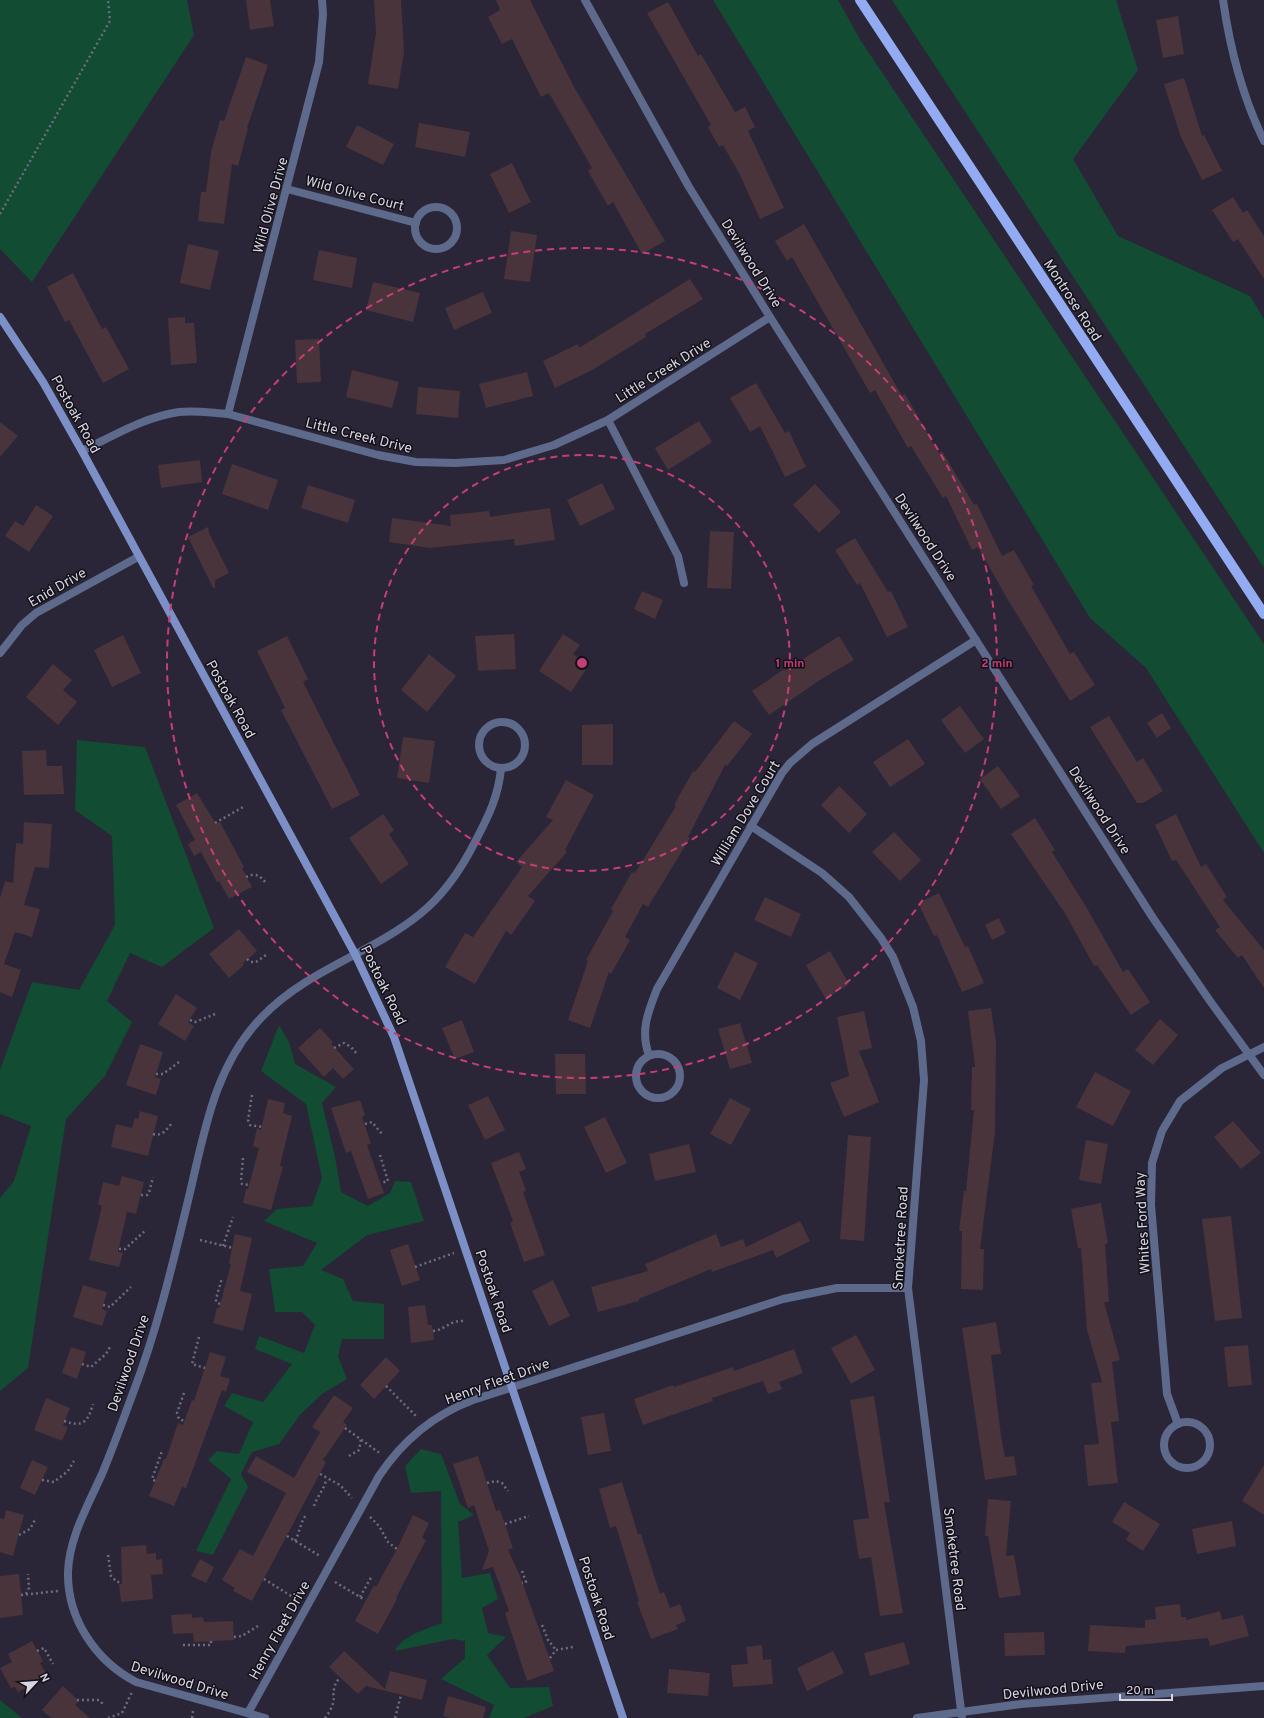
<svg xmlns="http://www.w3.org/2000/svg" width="1264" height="1718" viewBox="0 0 1264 1718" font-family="Overpass,sans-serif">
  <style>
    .green { fill: #114c33 }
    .building { fill: #48343a }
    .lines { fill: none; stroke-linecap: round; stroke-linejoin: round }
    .path { stroke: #706c7b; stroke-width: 2.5; stroke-dasharray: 2 3; stroke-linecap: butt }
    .lane { stroke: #5e6a8c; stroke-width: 8 }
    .street { stroke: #5e6a8c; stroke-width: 8 }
    .secondary { stroke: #7c8fc6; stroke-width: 8 }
    .primary { stroke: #92abf2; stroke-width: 10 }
    .ring { fill: none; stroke: #c63e76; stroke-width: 2; stroke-dasharray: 7 5 }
    .labels { text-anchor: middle; stroke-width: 3; stroke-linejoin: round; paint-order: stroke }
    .street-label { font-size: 14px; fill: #d8d5e1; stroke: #121018 }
    .centre { fill: #c63e76; stroke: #121018; stroke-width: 2 }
    .ring-label { font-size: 12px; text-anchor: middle; font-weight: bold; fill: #c63e76; stroke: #121018; stroke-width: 3; stroke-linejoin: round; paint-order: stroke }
  </style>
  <rect width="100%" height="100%" fill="#2a2637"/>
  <!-- green -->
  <g class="green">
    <polygon points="0,0 187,0 194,35 32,282 0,249"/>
    <polygon points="713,0 838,0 861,41 1264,644 1264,853 1146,668 1090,618"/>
    <polygon points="892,0 1116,0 1138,70 1073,159 1118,236 1250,296 1264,319 1264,568"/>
    <polygon points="77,740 145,747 214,928 162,967 130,953 107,1001 132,1022 105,1076 66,1119 28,1368 0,1391 0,1198 14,1181 31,1126 0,1114 0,1070 32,982 79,990 115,925 112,836 75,810"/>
    <polygon points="279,1025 289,1042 295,1064 336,1087 322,1103 335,1157 341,1192 368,1206 390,1193 395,1181 411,1182 424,1221 367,1235 321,1270 343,1279 353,1301 384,1304 384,1339 342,1339 338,1356 347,1379 322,1394 300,1415 279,1444 252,1452 241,1474 248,1487 213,1555 196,1551 231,1479 208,1460 217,1451 239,1454 253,1422 224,1406 232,1393 263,1402 292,1364 255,1349 259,1336 304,1353 315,1325 302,1312 275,1312 269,1269 303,1266 317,1243 264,1221 277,1209 312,1206 322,1178 306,1104 261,1071"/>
    <path d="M421 1449 441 1454 460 1504 474 1515 458 1522 462 1578 490 1573 498 1599 482 1608 488 1633 506 1637 487 1655 510 1688 549 1687 553 1706 524 1718H489L494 1705 441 1679 465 1658V1641L453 1639 395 1651C402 1635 427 1629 442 1623L441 1491 411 1493 405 1466Z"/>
    <polygon points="0,1700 22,1718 0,1718"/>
  </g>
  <!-- building -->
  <g class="building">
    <polygon points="246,0 270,0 274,26 250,30"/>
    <polygon points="374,0 401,0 404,52 398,89 368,84 376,33"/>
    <polygon points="496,0 530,0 574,87 665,241 642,254 613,202 608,206 588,171 592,168 549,93 541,97 512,39 502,44 488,17 500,10"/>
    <polygon points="668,2 698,56 701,54 735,112 745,107 755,127 748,131 784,208 760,219 740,175 723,145 719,147 708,127 711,125 647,13"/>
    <polygon points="1178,16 1184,54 1163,58 1156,20"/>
    <polygon points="246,57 268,65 247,128 248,128 238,166 232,164 224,224 198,221 201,192 206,192 211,152 220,120 224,121"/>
    <polygon points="1184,78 1202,136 1204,135 1222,171 1202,180 1180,135 1164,84"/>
    <polygon points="419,123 470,132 465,157 415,147"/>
    <polygon points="357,125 394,144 383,165 346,147"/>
    <polygon points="512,163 531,202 509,213 490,174"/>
    <polygon points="1233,197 1243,213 1247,210 1264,236 1264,279 1238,239 1233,242 1212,210"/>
    <polygon points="804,224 902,396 905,394 939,453 942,451 974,505 977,504 1002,556 1014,550 1034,585 1031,586 1070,654 1074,652 1095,685 1070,701 1008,600 978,547 972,550 946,496 943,498 911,446 908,448 875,390 870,393 792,257 787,261 775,241"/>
    <polygon points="511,231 537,235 530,282 504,279"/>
    <polygon points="188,244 219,251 210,290 180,283"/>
    <polygon points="319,250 357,258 352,288 313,280"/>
    <polygon points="73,273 102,329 106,327 129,369 103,383 69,320 65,322 47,287"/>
    <polygon points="690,279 703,299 645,334 646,337 592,370 555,388 543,361 578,344 579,348"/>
    <polygon points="373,282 420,293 413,322 366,310"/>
    <polygon points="483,292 492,313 454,330 445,308"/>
    <polygon points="185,317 185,323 194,323 197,363 171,365 168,318"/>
    <polygon points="319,339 321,382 297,383 295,340"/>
    <polygon points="352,370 399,382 392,408 346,397"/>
    <polygon points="527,372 533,396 486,408 479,384"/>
    <polygon points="756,383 785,433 789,431 806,467 785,477 760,426 750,432 730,398"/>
    <polygon points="418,387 460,391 458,418 416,414"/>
    <polygon points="699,421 712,442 668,470 655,448"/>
    <polygon points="0,422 18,436 0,457"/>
    <polygon points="200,460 202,482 161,488 158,465"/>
    <polygon points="232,464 278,480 268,510 222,494"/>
    <polygon points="602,483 615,509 580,526 567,500"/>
    <polygon points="815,484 841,512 819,533 793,505"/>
    <polygon points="308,485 355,500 348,523 301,508"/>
    <polygon points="36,505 53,516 29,552 5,536 15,521 23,526"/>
    <polygon points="550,508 555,540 515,546 514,539 430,548 389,542 392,518 451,526 450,515 489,511 490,517"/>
    <polygon points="208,527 209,533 229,573 215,580 215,588 213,588 188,537"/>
    <polygon points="710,531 734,532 731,589 707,588"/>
    <polygon points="855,538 888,592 891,591 908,627 887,637 860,583 857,585 835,550"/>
    <polygon points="642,591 663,600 655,619 634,609"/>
    <polygon points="514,634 516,669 478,671 475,636"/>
    <polygon points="563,634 580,645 573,654 589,665 571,692 539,671"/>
    <polygon points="123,635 141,673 112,687 94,650"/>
    <polygon points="287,636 308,679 303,682 360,795 332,809 281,710 285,708 257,651"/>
    <polygon points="839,636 854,660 820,680 769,715 752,691 784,669 786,670"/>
    <polygon points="429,654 456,676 427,712 401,690"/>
    <polygon points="53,664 72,680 63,690 77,702 58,725 26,697"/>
    <polygon points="960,706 984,739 965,753 941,720"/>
    <polygon points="1162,713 1171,728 1157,738 1147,723"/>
    <polygon points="1109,716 1137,762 1143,758 1163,791 1143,803 1137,803 1090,727"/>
    <polygon points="734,721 752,734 727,766 725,765 688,837 690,838 648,907 643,904 625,937 630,940 611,974 609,972 590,1028 568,1020 588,961 586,960 613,911 611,909 632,872 635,873 676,806 674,805 693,771 695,772"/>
    <polygon points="613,724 613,765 582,765 582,725"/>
    <polygon points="403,737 435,741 429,783 397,778"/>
    <polygon points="908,739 925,764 890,787 873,762"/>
    <polygon points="46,750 47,766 62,766 64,794 24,795 22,751"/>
    <polygon points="998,766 1020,796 1001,809 980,779"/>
    <polygon points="566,780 594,795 565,850 567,852 528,896 535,901 511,935 506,931 475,984 445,967 465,933 473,937 522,867 516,862 553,820 546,817"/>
    <polygon points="839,786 867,814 849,833 821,805"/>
    <polygon points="197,793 216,824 220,822 244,867 242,868 252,887 229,899 219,881 217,882 201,852 194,856 188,844 195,840 176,805"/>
    <polygon points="383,814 394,830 389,834 409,864 381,884 349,838"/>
    <polygon points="1176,814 1201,867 1206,864 1227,897 1223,900 1264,950 1264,988 1242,955 1238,958 1215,930 1220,927 1176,860 1172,861 1155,825"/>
    <polygon points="1035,818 1055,850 1052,852 1088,910 1123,972 1128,969 1150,1002 1131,1015 1097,965 1094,966 1066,915 1011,834"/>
    <polygon points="24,822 52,824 49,868 35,867 24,905 40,909 32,937 15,932 4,964 21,970 12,997 0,992 0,898 5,881 13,883 16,843 23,844"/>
    <polygon points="894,832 921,860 900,881 872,852"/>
    <polygon points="939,893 965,947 968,946 984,983 962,992 937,935 934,936 918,903"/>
    <polygon points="765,897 801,914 791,937 754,920"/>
    <polygon points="999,918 1006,933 992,940 985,925"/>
    <polygon points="239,929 257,951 243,963 244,965 229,978 209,954"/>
    <polygon points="830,951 849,984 826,999 806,965"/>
    <polygon points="735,952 758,963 740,1000 717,988"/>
    <polygon points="176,994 197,1008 188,1022 194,1026 185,1041 158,1024"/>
    <polygon points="991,1008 996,1043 995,1132 980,1249 984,1249 983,1290 961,1289 962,1231 959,1231 964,1191 966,1191 974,1110 971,1110 972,1067 975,1067 968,1011"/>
    <polygon points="864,1011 872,1048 859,1051 879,1102 844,1117 830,1083 849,1076 837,1017"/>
    <polygon points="1160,1019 1178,1035 1153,1065 1135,1050"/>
    <polygon points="462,1020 474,1052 455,1059 442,1028"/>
    <polygon points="740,1023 752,1063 730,1069 718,1029"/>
    <polygon points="320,1028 333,1042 331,1044 354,1069 343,1079 333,1068 324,1077 298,1048"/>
    <polygon points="140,1044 163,1052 155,1077 161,1079 156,1095 126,1085"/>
    <polygon points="555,1054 585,1054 586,1094 556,1094"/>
    <polygon points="1095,1072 1131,1091 1113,1126 1076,1107"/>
    <polygon points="488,1096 505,1130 485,1140 468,1105"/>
    <polygon points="730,1098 751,1109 731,1145 710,1134"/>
    <polygon points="268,1099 285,1103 283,1113 292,1116 280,1166 283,1167 271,1210 243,1203 246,1189 248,1189 259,1148 253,1146 257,1128 261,1130"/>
    <polygon points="360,1100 365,1115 362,1117 371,1144 367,1145 384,1193 368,1199 351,1151 346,1153 331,1108"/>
    <polygon points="140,1111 158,1116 148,1156 111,1147 116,1124 132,1128 135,1118 138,1119"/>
    <polygon points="605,1117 627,1163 606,1173 584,1127"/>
    <polygon points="1233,1121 1261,1153 1241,1169 1214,1137"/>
    <polygon points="848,1135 871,1137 864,1241 840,1239"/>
    <polygon points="1086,1140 1108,1144 1101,1184 1079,1180"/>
    <polygon points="689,1144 696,1172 655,1181 649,1154"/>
    <polygon points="519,1152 526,1169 519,1172 526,1190 523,1192 545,1255 524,1262 510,1223 513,1221 491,1163"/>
    <polygon points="122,1176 144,1182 136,1214 127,1212 118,1252 123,1253 119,1267 89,1260 102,1206 98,1204 103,1182 119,1186"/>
    <polygon points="1101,1203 1108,1243 1105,1244 1109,1302 1104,1302 1120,1360 1112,1362 1119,1421 1111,1422 1118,1483 1088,1486 1084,1445 1099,1444 1091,1383 1102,1382 1087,1330 1081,1248 1078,1248 1071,1209"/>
    <polygon points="1231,1216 1242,1318 1215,1321 1202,1219"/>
    <polygon points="800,1221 810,1241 776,1258 773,1250 712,1272 711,1269 639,1299 639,1301 598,1312 591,1287 648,1271 645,1264 716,1234 721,1247 743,1239 746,1247"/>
    <polygon points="235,1234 252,1238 240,1291 252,1294 243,1331 213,1323 217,1308 219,1308 231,1264 229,1263"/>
    <polygon points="408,1244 420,1280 402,1286 390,1250"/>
    <polygon points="553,1280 570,1316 549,1326 532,1291"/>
    <polygon points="83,1285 107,1292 102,1309 107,1311 102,1326 73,1317"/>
    <polygon points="425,1305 428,1325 432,1325 434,1340 411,1343 408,1307"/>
    <polygon points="996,1322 1001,1354 991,1355 1001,1436 1005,1457 1014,1456 1017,1475 985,1480 962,1328"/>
    <polygon points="856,1335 875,1370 851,1384 831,1348"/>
    <polygon points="1248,1345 1252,1385 1228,1387 1224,1347"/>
    <polygon points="71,1347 86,1352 77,1379 62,1373"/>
    <polygon points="794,1349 803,1373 779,1382 782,1389 768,1394 763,1381 712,1398 713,1401 643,1425 634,1399 673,1385 674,1387 733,1367 734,1371"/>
    <polygon points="210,1352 226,1357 220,1376 230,1379 226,1392 222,1390 186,1488 182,1487 174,1506 149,1496 164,1459 166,1459 178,1423 183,1425 192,1400 194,1401"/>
    <polygon points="386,1357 400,1371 374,1399 360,1385"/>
    <polygon points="334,1395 353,1408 343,1422 347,1425 323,1460 326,1462 252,1601 233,1591 235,1588 222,1580 240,1549 253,1556 286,1493 247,1472 256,1456 294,1478 320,1432 312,1427"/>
    <polygon points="874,1396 890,1502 884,1502 903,1613 880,1616 871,1557 859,1559 853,1520 869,1518 850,1400"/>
    <polygon points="46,1398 70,1408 63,1425 68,1427 62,1441 34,1430"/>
    <polygon points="604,1413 611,1451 588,1455 581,1417"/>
    <polygon points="478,1456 496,1511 500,1510 513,1548 508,1550 520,1576 554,1671 527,1681 505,1613 509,1611 493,1567 482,1570 489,1551 474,1505 468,1508 453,1464"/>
    <polygon points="32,1460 48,1467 35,1495 20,1488"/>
    <polygon points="1264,1465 1264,1515 1242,1501"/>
    <polygon points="622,1482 638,1534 641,1534 660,1594 664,1592 670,1608 680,1604 686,1621 676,1625 678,1629 651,1639 637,1602 639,1601 616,1526 610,1528 599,1489"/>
    <polygon points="988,1499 1011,1501 1006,1556 1014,1555 1021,1595 999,1598 988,1536 985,1536"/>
    <polygon points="1124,1502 1160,1524 1143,1551 1126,1540 1130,1533 1112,1522"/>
    <polygon points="6,1510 24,1515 13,1556 0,1552 0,1518 4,1519"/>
    <polygon points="413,1515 429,1523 422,1538 426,1540 396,1598 397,1599 378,1634 355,1621 374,1585 376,1587 397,1549"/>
    <polygon points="1232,1521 1236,1546 1197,1554 1192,1529"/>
    <polygon points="146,1545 147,1554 156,1553 156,1560 162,1559 163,1574 151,1575 153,1599 121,1602 119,1584 122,1584 121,1547"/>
    <polygon points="200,1559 214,1567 206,1583 191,1576"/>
    <polygon points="19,1574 23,1615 0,1618 0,1576"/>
    <polygon points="1180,1604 1181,1617 1186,1617 1186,1620 1220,1611 1222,1620 1243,1615 1249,1636 1210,1646 1208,1638 1126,1646 1125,1653 1088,1651 1090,1625 1145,1628 1145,1620 1156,1619 1155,1607"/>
    <polygon points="192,1614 192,1618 203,1617 204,1622 233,1621 234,1640 194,1642 193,1633 173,1634 171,1615"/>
    <polygon points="1044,1632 1045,1655 1005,1656 1004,1633"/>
    <polygon points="32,1641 43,1661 40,1663 48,1677 18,1692 15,1687 11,1688 0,1668 12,1662 8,1654"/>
    <polygon points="904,1642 910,1664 870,1676 864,1653"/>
    <polygon points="762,1645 763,1660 771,1659 773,1684 733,1687 731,1665 748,1664 746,1647"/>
    <polygon points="344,1651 385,1689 390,1671 427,1680 422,1700 366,1686 358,1694 329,1667"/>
    <polygon points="833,1651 844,1673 807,1691 797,1668"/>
    <polygon points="669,1669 710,1673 708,1696 667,1693"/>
    <polygon points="63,1686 79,1701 75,1705 90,1718 51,1718 42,1710"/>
    <polygon points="448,1696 486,1707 483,1718 451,1718 443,1716"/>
  </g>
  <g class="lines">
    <!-- path -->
    <g class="path">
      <polyline points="0,214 110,21 108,0"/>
      <polyline points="215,823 245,806"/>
      <path d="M246 877C256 872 260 876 266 883"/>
      <polyline points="247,959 251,962 256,962 266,955"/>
      <polyline points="190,1020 195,1022 215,1014"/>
      <polyline points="334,1048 344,1043 351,1047 358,1055"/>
      <polyline points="156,1074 163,1074 179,1062"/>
      <polyline points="252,1095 248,1120 250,1125 262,1127"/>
      <polyline points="365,1124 372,1122 382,1134"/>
      <path d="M153 1134C162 1137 167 1129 172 1123"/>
      <polyline points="380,1155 388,1181 381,1183"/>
      <polyline points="243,1158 241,1181 242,1184 249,1185"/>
      <polyline points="141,1195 147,1195 149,1193 153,1177"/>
      <polyline points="200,1240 233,1248"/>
      <polyline points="223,1246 233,1217"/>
      <polyline points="119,1249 125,1249 146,1230"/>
      <polyline points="415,1267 454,1253"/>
      <polyline points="220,1304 216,1302 216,1299 222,1278"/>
      <polyline points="103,1305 110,1307 131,1287"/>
      <path d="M433 1331C445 1330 450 1320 463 1321"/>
      <polyline points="199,1337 192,1364 205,1368"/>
      <polyline points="82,1364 91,1367 106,1354 110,1347"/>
      <polyline points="386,1386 417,1417"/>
      <polyline points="184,1393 177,1413 179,1419 184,1421"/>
      <path d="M64 1421C84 1428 88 1421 93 1404"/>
      <polyline points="345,1428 381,1454"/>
      <polyline points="349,1456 359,1450 361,1439"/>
      <polyline points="320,1474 340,1485 352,1498"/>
      <polyline points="42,1480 54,1482 68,1471 74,1461"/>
      <polyline points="155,1481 152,1479 162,1451"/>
      <polyline points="487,1483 496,1481 502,1483 508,1491"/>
      <path d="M314 1506C317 1496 325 1489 326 1479"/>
      <polyline points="370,1517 379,1526 388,1542 397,1549"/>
      <polyline points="505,1524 529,1516"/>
      <polyline points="19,1535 30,1529 36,1518"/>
      <polyline points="287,1536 320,1556"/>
      <path d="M295 1541C300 1532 300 1523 306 1515"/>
      <polyline points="108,1555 111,1576 117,1582 122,1582"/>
      <polyline points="522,1571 526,1582 522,1583"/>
      <polyline points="264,1579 296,1599"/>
      <polyline points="335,1582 365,1600"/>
      <polyline points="26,1594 29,1588 28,1574"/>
      <polyline points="21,1595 58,1591"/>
      <polyline points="360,1597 372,1576"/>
      <polyline points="542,1625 548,1640 556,1650"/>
      <polyline points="234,1637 242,1636 258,1626"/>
      <polyline points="183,1645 211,1645 211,1641"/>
      <polyline points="37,1651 44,1648 53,1664"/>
      <polyline points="550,1658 556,1650 573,1647"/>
      <polyline points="77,1700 99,1700 104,1705"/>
      <polyline points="108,1718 122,1713 132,1692"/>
      <polyline points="192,1718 193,1711"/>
      <path d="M325 1718C330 1712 336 1701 333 1693L336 1682 340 1678"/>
      <polyline points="395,1718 401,1695"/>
    </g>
    <!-- lane -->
    <polyline class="lane" points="608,420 678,556 684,583"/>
    <!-- street -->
    <g class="street">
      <polyline points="585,0 689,187 770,317 1153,918 1210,1001 1264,1075"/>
      <path d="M1223 0C1230 49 1242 96 1264 141"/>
      <polyline points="287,189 416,223"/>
      <circle cx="436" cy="228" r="21"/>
      <polyline points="228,414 319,62 323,14 322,0"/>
      <path d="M82 451C113 436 144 417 179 412 195 410 212 413 228 414L378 455 416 462 455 463 504 460 554 445 608 420 770 317"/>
      <polyline points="0,653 22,625 36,613 138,557"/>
      <circle cx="502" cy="745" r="23"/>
      <polyline points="751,826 822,873 849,897 881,938 893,957 913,1007 921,1041 924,1080 908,1288 962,1718"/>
      <circle cx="658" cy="1076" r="22"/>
      <path d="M649 1055C640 1031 648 1012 657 989L782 773 790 763 812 744 976 640"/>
      <circle cx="1187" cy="1445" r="23"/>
      <polyline points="1178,1424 1167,1394 1151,1205 1152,1163 1162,1131 1180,1101 1222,1068 1264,1047"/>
      <path d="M248 1713 379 1476C403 1440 433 1415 473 1400L783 1299 837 1288H908"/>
      <path d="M265 1718 136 1682C96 1661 67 1619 68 1572 69 1538 88 1505 102 1474 113 1448 123 1420 133 1393 156 1333 171 1271 186 1209 203 1142 211 1070 261 1018 306 970 371 954 420 914 445 894 462 868 476 840 489 815 498 797 501 769"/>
      <polyline points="917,1718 1021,1704 1264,1686"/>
    </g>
    <!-- secondary -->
    <polyline class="secondary" points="0,317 43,382 82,451 355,954 394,1037 623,1718"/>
    <!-- primary -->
    <polyline class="primary" points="860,0 1264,614"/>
  </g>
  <!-- distance rings -->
  <g class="ring">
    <circle cx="582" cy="663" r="208"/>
    <circle cx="582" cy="663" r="415"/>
  </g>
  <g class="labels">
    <!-- street labels -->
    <g class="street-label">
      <text transform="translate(355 193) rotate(15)" y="5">Wild Olive Court</text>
      <text transform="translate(270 205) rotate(-75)" y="5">Wild Olive Drive</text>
      <text transform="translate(752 263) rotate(58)" y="5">Devilwood Drive</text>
      <text transform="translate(1073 300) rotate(57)" y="5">Montrose Road</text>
      <text transform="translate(663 370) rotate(-32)" y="5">Little Creek Drive</text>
      <text transform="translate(76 414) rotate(61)" y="5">Postoak Road</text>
      <text transform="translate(359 435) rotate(14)" y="5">Little Creek Drive</text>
      <text transform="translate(926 537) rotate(57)" y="5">Devilwood Drive</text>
      <text transform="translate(57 587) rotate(-30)" y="5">Enid Drive</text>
      <text transform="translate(231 699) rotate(61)" y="5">Postoak Road</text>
      <text transform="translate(1100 810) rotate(57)" y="5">Devilwood Drive</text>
      <text transform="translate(745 813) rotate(-59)" y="5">William Dove Court</text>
      <text transform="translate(384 985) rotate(64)" y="5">Postoak Road</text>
      <text transform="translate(1142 1223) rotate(-93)" y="5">Whites Ford Way</text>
      <text transform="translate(900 1238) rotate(-87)" y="5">Smoketree Road</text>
      <text transform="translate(494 1291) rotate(71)" y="5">Postoak Road</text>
      <text transform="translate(128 1363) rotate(-71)" y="5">Devilwood Drive</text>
      <text transform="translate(497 1381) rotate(-20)" y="5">Henry Fleet Drive</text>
      <text transform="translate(955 1559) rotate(83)" y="5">Smoketree Road</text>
      <text transform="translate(597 1598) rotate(72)" y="5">Postoak Road</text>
      <text transform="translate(279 1630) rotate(-61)" y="5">Henry Fleet Drive</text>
      <text transform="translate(180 1680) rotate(17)" y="5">Devilwood Drive</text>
      <text transform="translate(1053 1689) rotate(-6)" y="5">Devilwood Drive</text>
    </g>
  </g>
  <circle cx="582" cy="663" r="6" class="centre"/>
  <g class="ring-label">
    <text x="790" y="667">1 min</text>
    <text x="997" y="667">2 min</text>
  </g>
  <!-- north arrow -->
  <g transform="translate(36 1682) rotate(64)" stroke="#121018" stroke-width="3" paint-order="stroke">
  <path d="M0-3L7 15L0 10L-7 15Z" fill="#d8d5e1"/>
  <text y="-6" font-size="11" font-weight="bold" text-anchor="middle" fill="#d8d5e1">N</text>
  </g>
  <!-- scale -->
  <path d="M1120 1694v6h52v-6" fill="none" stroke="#d8d5e1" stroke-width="2"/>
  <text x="1126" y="1694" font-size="12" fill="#d8d5e1" stroke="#121018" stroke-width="3" paint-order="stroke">20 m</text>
</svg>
